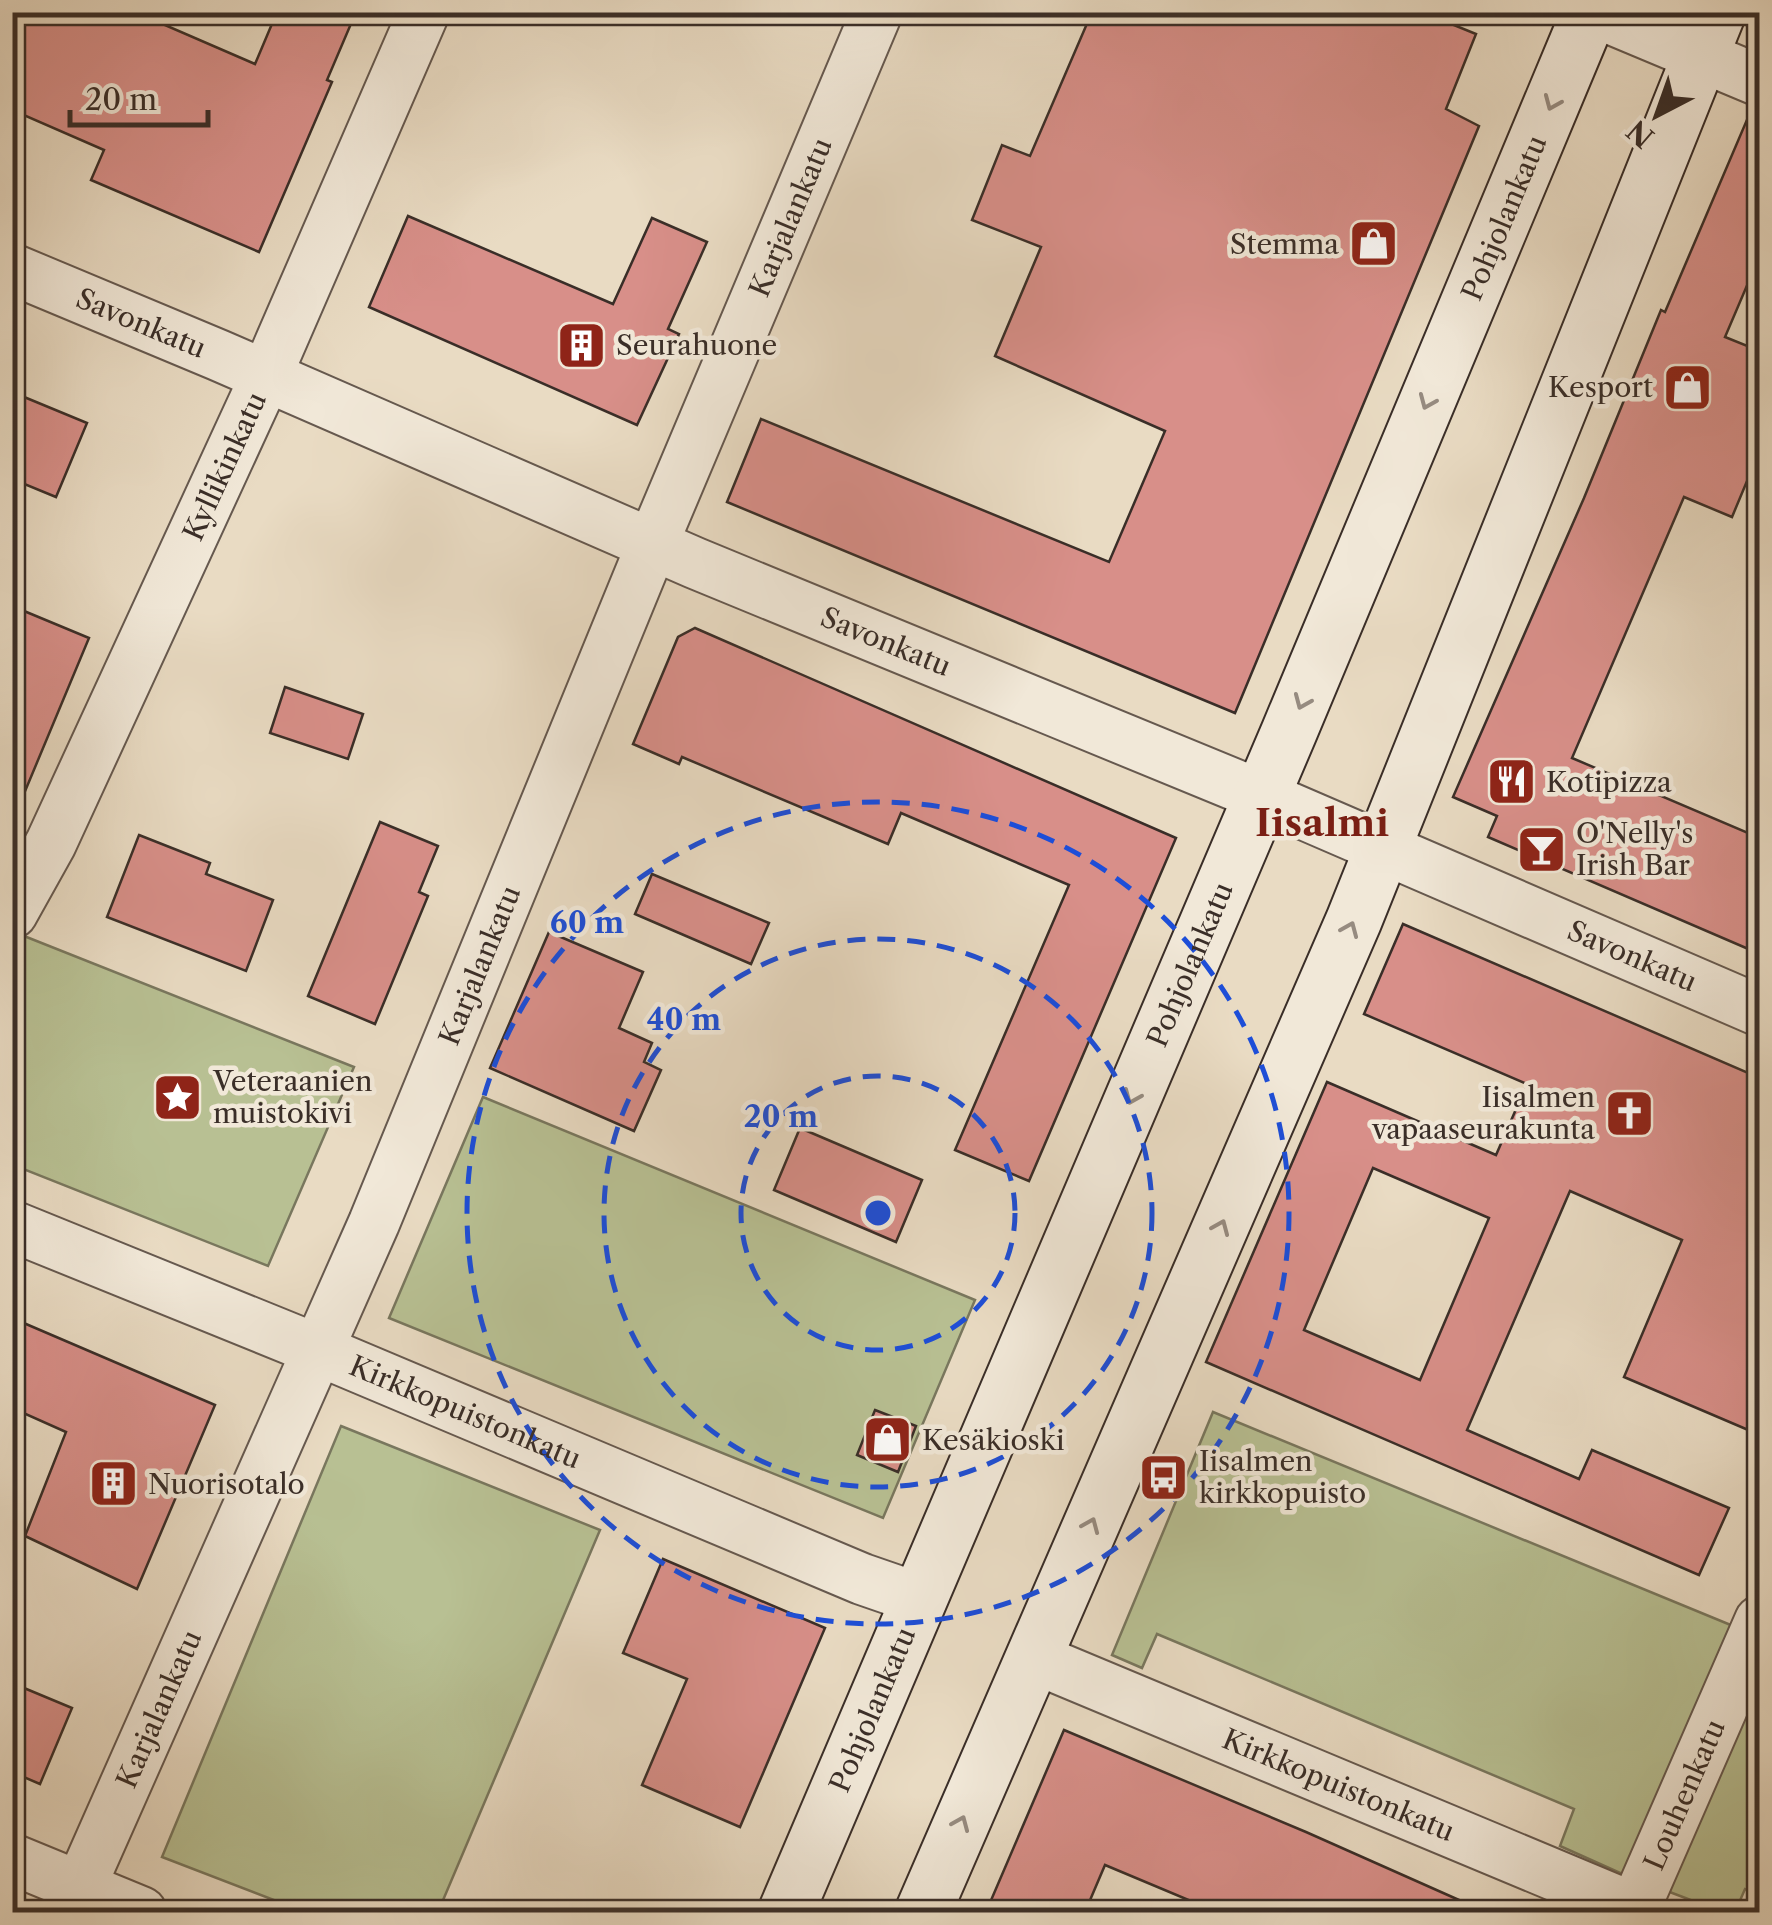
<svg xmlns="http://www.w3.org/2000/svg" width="1772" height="1925" viewBox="0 0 1772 1925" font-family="'Libre Caslon Text',serif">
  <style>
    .green { fill: #b8c093; stroke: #79775e; stroke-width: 2.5 }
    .building { fill: #d88f89; stroke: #3a2e28; stroke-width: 2.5; fill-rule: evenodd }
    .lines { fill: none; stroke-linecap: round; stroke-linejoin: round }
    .street-casing { stroke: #66594f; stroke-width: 54 }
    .secondary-casing { stroke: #3a2e28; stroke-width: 59 }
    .street { stroke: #f1e8d8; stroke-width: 50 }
    .secondary { stroke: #f1e8d8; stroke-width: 55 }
    .oneway { stroke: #968b80 }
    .ring { fill: none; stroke: #1d4ed8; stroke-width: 5; stroke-dasharray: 18 12 }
    .labels { text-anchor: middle; stroke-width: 9; stroke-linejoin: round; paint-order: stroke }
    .street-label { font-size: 28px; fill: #3a2e28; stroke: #f1e8d8 }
    .poi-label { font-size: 28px; fill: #3a2e28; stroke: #f1e8d8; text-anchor: start }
    .district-label { font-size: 38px; font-weight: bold; fill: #7a1f14; stroke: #f1e8d8 }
    .centre { fill: #1d4ed8; stroke: #f1e8d8; stroke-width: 5 }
    .ring-label { font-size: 30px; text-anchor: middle; font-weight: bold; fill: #1d4ed8; stroke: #f1e8d8; stroke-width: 9; stroke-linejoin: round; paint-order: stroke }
  </style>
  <rect width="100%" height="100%" fill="#e9dbc3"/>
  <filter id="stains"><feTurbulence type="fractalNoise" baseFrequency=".002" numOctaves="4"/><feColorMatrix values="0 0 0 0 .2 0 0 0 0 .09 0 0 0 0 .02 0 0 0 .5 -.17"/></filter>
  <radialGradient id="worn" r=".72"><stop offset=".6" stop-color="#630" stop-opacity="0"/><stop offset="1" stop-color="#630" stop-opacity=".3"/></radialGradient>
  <!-- green -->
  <g class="green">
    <polygon points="24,936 354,1067 268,1266 13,1165 12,963"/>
    <polygon points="483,1097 975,1300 883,1518 389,1318"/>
    <polygon points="1213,1412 1738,1628 1629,1877 1560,1846 1574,1809 1157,1634 1142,1668 1112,1655"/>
    <polygon points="341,1426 600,1530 438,1912 305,1912 162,1857"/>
    <polygon points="1759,1681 1759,1894 1745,1889 1735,1912 1722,1912 1667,1891"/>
  </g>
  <!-- building -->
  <g class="building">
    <polygon points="12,12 135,12 255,64 277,12 356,12 327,80 332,82 259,252 91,180 104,150 12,110"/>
    <polygon points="1092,12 1422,12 1476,34 1446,109 1479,126 1235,713 727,502 761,419 1109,562 1165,431 995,356 1041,247 972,220 1002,145 1030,156"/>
    <polygon points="1752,108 1760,109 1760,255 1725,337 1760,351 1760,450 1732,517 1684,497 1572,758 1760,838 1760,954 1488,837 1497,816 1453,797 1584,498 1661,310 1665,312"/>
    <polygon points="408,216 613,304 652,218 707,242 668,329 679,334 637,425 369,307"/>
    <polygon points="12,392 87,423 56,497 12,479"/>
    <polygon points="12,606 89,638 13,820 12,820"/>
    <polygon points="695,628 1176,838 1029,1181 955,1150 1069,885 901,813 888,844 682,757 679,764 633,744 678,637"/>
    <polygon points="285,687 363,714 348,759 270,733"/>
    <polygon points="380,822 438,846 419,892 428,896 375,1024 308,996"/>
    <polygon points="139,835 210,863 206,874 273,900 246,971 107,917"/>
    <polygon points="652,874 769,923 751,964 635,914"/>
    <path d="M1403 924 1760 1078V1435L1624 1377 1682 1240 1570 1191 1467 1430 1579 1479 1592 1450 1729 1508 1699 1575 1206 1362 1327 1082 1496 1155 1527 1084 1364 1014ZM1373 1168 1489 1218 1420 1380 1304 1330Z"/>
    <polygon points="549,932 643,972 619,1028 652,1043 644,1062 661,1070 634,1131 490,1068"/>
    <polygon points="800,1128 922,1180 896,1242 774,1190"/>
    <polygon points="12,1318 215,1405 137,1589 25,1536 66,1432 12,1408"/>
    <polygon points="875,1410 916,1426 898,1472 857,1455"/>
    <polygon points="663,1559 825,1628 740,1827 642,1785 687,1679 623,1653"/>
    <polygon points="12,1683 72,1708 40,1784 12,1772"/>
    <polygon points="1064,1730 1306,1832 1486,1912 1217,1912 1105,1865 1085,1912 986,1912"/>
  </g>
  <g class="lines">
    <defs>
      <g id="street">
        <polyline points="1595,12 1760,81"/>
        <path id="s1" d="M12 269 218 355 695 563 1262 796 1760 1011"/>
        <path id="s2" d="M12 913 51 843 266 376 424 12"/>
        <path id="s3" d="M12 1226 318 1350 862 1579 920 1599"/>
        <path id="s4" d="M1034 1658 1643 1912"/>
        <polyline points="12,1859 141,1912"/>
        <path id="s5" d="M69 1912 374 1223 652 545 877 12"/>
        <path id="s6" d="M1633 1912 1760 1621"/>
      </g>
      <g id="secondary">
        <path id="s7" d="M786 1912 1289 732 1590 12"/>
        <polyline points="923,1912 1354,920 1718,12"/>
      </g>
    </defs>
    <!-- street casing -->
    <use href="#street" class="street-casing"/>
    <!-- secondary casing -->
    <use href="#secondary" class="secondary-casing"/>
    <!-- street -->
    <use href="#street" class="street"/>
    <!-- secondary -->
    <use href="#secondary" class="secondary"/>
  </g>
  <!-- one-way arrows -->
  <defs><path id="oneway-chevron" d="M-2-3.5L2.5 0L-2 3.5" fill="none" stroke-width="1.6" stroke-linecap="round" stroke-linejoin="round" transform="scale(2.5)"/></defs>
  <g class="oneway">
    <use href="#oneway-chevron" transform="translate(1552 103) rotate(113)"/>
    <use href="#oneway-chevron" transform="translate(1427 402) rotate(113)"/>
    <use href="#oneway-chevron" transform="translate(1302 702) rotate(113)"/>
    <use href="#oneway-chevron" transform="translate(1350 929) rotate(-67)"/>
    <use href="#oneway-chevron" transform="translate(1132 1097) rotate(113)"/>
    <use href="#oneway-chevron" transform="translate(1221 1227) rotate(-67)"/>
    <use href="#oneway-chevron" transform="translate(1091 1525) rotate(-67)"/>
    <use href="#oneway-chevron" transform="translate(961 1823) rotate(-67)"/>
  </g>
  <!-- distance rings -->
  <g class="ring">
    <circle cx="878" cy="1213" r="137"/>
    <circle cx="878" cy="1213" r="274"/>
    <circle cx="878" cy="1213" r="411"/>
  </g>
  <!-- icons -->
  <defs>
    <symbol id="shop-square" viewBox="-11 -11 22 22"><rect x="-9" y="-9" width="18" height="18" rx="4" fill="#8f2418" stroke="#f1e8d8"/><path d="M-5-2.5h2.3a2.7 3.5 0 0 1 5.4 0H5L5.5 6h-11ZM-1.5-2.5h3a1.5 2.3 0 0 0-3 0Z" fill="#fff"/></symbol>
    <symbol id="building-square" viewBox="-11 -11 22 22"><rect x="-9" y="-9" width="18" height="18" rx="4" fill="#8f2418" stroke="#f1e8d8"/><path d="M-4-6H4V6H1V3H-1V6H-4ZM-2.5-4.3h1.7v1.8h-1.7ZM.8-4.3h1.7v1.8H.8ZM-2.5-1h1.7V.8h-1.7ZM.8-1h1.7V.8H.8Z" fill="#fff"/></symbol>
    <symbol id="restaurant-square" viewBox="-11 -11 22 22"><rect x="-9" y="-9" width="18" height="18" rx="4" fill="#8f2418" stroke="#f1e8d8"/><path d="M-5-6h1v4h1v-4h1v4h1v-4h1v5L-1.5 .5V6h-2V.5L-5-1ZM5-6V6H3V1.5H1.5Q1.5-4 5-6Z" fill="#fff"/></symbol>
    <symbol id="bar-square" viewBox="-11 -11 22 22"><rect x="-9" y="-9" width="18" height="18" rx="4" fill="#8f2418" stroke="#f1e8d8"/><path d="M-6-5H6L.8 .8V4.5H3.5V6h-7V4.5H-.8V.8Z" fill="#fff"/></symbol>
    <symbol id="sight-square" viewBox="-11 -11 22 22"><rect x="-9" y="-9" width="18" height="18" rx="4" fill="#8f2418" stroke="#f1e8d8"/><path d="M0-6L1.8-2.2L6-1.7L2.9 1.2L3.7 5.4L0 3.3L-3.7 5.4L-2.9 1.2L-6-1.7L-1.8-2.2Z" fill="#fff"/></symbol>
    <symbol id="church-square" viewBox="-11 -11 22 22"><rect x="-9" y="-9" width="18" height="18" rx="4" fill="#8f2418" stroke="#f1e8d8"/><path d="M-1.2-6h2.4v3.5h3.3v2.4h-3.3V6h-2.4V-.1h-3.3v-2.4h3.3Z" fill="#fff"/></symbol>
    <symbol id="bus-square" viewBox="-11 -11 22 22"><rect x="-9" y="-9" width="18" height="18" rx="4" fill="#8f2418" stroke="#f1e8d8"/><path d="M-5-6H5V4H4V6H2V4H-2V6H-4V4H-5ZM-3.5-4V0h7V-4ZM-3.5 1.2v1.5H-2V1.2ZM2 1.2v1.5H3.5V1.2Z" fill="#fff"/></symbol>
  </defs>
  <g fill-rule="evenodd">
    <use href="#shop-square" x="1346" y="216" width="55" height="55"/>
    <use href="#building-square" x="554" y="318" width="55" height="55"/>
    <use href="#shop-square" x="1660" y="360" width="55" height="55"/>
    <use href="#restaurant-square" x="1484" y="754" width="55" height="55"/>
    <use href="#bar-square" x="1514" y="822" width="55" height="55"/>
    <use href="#sight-square" x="150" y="1070" width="55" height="55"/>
    <use href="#church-square" x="1602" y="1086" width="55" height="55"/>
    <use href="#shop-square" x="860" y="1412" width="55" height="55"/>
    <use href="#bus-square" x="1136" y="1450" width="55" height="55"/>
    <use href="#building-square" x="86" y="1456" width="55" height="55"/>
  </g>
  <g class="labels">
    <!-- street labels -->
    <g class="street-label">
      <text dy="10" stroke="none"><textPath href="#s5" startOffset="1842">Karjalankatu</textPath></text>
      <text dy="10" stroke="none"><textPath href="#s7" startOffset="1840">Pohjolankatu</textPath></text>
      <text dy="10" stroke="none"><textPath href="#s1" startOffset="140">Savonkatu</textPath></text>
      <text dy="10" stroke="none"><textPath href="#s2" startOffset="495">Kyllikinkatu</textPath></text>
      <text dy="10" stroke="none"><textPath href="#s1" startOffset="950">Savonkatu</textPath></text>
      <text dy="10" stroke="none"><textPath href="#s1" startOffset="1760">Savonkatu</textPath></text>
      <text dy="10" stroke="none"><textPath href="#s7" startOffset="1030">Pohjolankatu</textPath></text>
      <text dy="10" stroke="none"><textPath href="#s5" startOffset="1032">Karjalankatu</textPath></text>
      <text dy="10" stroke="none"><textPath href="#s3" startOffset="490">Kirkkopuistonkatu</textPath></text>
      <text dy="10" stroke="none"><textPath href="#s5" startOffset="222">Karjalankatu</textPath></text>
      <text dy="10" stroke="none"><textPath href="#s7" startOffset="220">Pohjolankatu</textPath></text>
      <text dy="10" stroke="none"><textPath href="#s4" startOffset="330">Kirkkopuistonkatu</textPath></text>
      <text dy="10" stroke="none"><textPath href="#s6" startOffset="128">Louhenkatu</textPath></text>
    </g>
    <!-- poi labels -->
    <g class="poi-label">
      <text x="1339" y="254" text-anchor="end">Stemma</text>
      <text x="616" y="355">Seurahuone</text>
      <text x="1653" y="397" text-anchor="end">Kesport</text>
      <text x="1546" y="792">Kotipizza</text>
      <text x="1576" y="843">O'Nelly's<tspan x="1576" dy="32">Irish Bar</tspan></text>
      <text x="213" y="1091">Veteraanien<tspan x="213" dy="32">muistokivi</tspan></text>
      <text x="1595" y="1107" text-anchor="end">Iisalmen<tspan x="1595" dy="32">vapaaseurakunta</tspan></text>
      <text x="922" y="1450">Kesäkioski</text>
      <text x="1199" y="1471">Iisalmen<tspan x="1199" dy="32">kirkkopuisto</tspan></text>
      <text x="148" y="1494">Nuorisotalo</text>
    </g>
    <!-- district labels -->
    <g class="district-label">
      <text x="1322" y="836">Iisalmi</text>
    </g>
  </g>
  <circle cx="878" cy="1213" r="15" class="centre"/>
  <g class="ring-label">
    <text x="587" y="933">60 m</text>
    <text x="684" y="1030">40 m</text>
    <text x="781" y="1127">20 m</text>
  </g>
  <!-- margin -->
  <rect width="1772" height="1925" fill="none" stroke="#e9dbc3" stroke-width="50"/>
  <rect x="15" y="15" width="1742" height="1895" fill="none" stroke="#3a2e28" stroke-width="5"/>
  <rect x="25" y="25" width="1722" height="1875" fill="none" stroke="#3a2e28" stroke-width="2.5"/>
  <!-- north arrow -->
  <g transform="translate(1657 115) rotate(221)" stroke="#f1e8d8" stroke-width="8" paint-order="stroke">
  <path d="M0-8L18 38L0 25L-18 38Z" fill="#3a2e28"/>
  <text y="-15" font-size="28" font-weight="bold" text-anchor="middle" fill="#3a2e28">N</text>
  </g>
  <!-- scale -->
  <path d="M70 110v15h138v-15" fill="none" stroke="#3a2e28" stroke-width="5"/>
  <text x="85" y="110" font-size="30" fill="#3a2e28" stroke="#f1e8d8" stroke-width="8" paint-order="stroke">20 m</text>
  <rect width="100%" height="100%" filter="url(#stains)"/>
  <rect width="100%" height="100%" fill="url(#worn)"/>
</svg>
